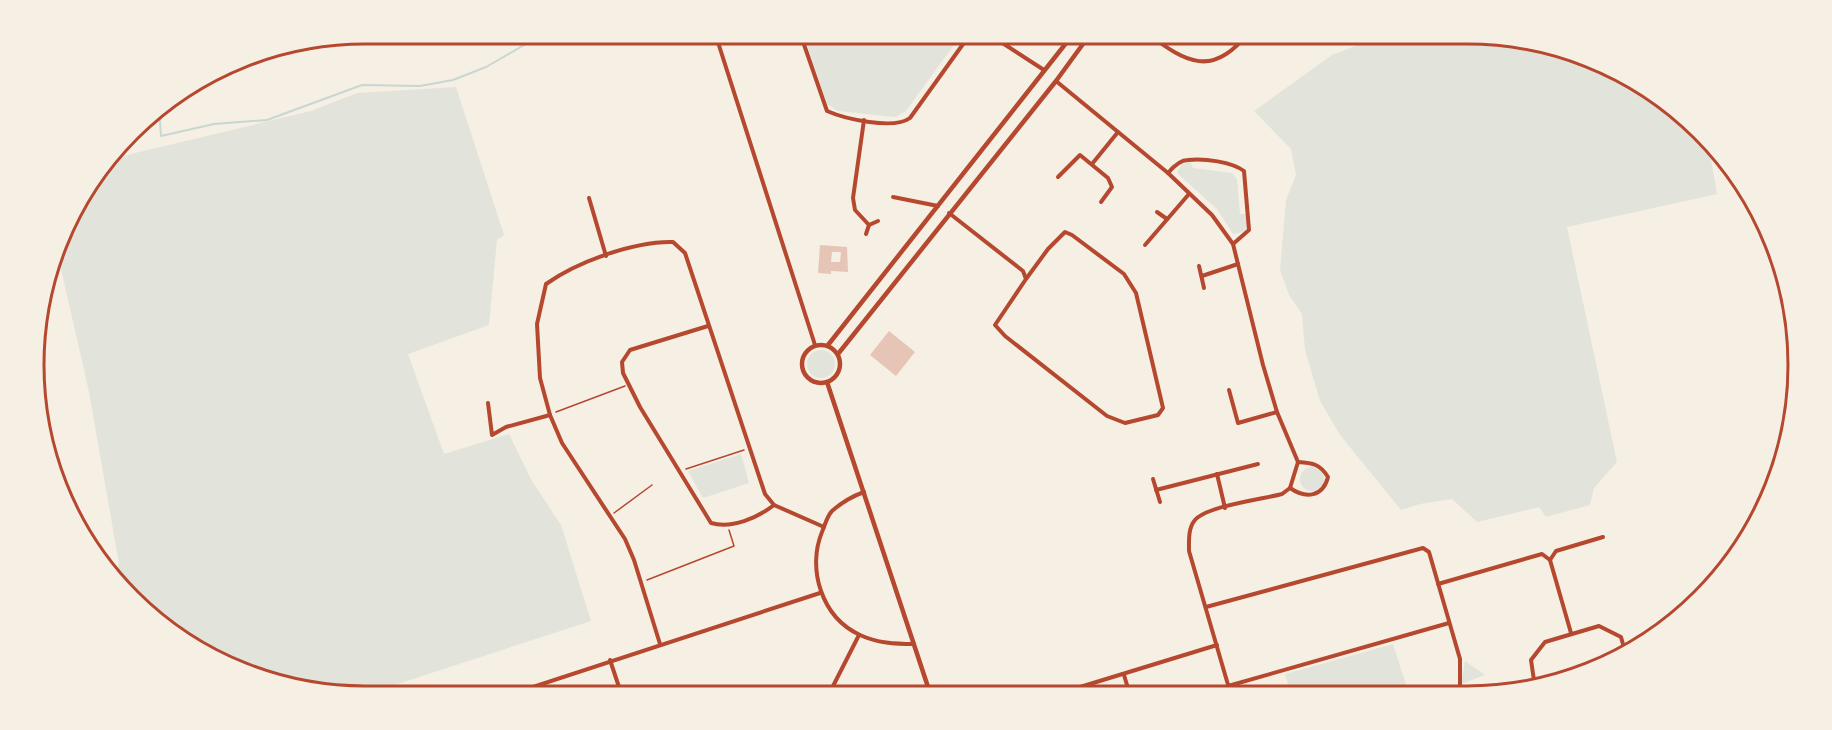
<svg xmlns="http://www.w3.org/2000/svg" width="1832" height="730" viewBox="0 0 1832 730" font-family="Karla,sans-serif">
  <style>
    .green { fill: #e2e4dc }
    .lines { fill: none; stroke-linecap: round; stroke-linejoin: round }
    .stream { stroke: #c9d6d2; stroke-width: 2 }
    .building { fill: #e6c5b7; fill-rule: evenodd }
    .path { stroke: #b5482f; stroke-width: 1.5 }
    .minor { stroke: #b5482f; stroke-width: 4 }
    .tertiary { stroke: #b5482f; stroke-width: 4.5 }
    .rim { fill: none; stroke: #b5482f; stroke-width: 3 }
  </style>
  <rect width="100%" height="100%" fill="#f6efe4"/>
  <!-- green -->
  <g class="green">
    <polygon points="803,33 961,33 962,34 905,112 895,117 838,111 827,104"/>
    <polygon points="1430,33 1467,33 1553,44 1669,102 1709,147 1717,194 1567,227 1617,462 1594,488 1590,505 1546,517 1539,507 1477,522 1452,499 1420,504 1401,510 1340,435 1320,401 1305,350 1302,314 1289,295 1280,270 1286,200 1296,175 1291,149 1254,111 1332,55 1365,42 1430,39"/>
    <polygon points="456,87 504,235 497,240 489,325 408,354 444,454 509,434 532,481 561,525 591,621 370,693 371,697 279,686 163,629 114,577 119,564 89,392 58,256 77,199 107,163 131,154 311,111 357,93"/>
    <polygon points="1190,162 1193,168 1232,173 1237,179 1240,214 1246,214 1247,226 1243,232 1233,234 1217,209 1177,173 1182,164"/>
    <circle cx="821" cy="364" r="14"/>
    <polygon points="741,454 749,483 703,498 688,471"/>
    <circle cx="1312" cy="479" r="12"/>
    <polygon points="1393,644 1409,694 1291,695 1285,674"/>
    <polygon points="1465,661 1485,675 1461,684"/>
  </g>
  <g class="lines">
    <!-- stream -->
    <polyline class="stream" points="159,108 161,136 214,124 267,120 362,85 420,86 453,80 486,67 545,33"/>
  </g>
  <!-- building -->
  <g class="building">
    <path d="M820 245 847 247 848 272 831 271V274L818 273ZM832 252H841L840 262H831Z"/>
    <polygon points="889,331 915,352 896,376 870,355"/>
  </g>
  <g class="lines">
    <!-- path -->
    <g class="path">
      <polyline points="556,412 625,386"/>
      <polyline points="686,469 744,450"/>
      <polyline points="614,513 652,485"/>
      <polyline points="647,580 734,546 729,530"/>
    </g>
    <!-- minor -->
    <g class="minor">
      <polyline points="715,33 815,345"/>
      <path d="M800 33 827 111C845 119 894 130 910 118L971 33"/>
      <polyline points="987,33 1044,70"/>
      <path d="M1147 33C1186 63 1213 78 1248 33"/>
      <path d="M1056 81 1168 173 1212 215 1233 244 1263 365 1277 412 1298 462 1290 488 1282 494C1263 499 1207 506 1195 520 1188 528 1189 541 1189 551L1231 695"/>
      <polyline points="864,120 853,198 855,210 869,225"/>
      <polyline points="1092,164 1118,132"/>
      <path d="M1168 173C1173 167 1180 160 1188 160 1204 158 1232 162 1244 171L1249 230 1233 244"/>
      <polyline points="1058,177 1080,155 1108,178 1112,187 1101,202"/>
      <polyline points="893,197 938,206"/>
      <polyline points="589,198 606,256"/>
      <polyline points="1157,212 1167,219"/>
      <polyline points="949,213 1023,271 1026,279 995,325 1005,336 1107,416 1125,423 1158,415 1163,408 1136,293 1124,274 1072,235 1065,232 1048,249 1026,279"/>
      <polyline points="866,234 869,225 878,221"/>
      <polyline points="1145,245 1189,194"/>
      <polyline points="1199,266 1204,288"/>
      <polyline points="1202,276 1238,264"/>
      <path d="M708 326 630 350 622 362 623 373 640 407 711 523C732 529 757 518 774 505"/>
      <polyline points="1229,390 1238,423 1277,412"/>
      <polyline points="488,403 492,435 506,427 550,415"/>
      <polyline points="1217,474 1225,508"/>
      <polyline points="1153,479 1160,502"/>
      <path d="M1290 488C1306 499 1323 497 1328 477 1320 464 1313 463 1298 462"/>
      <polyline points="1156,490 1258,464"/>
      <path d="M864 492C853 496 841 503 832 511 827 516 825 525 822 532 807 568 821 617 860 635 877 643 895 644 914 644"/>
      <polyline points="1550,560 1571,633"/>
      <polyline points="1438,584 1542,554 1550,560 1556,551 1603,537"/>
      <polyline points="1206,607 1423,548 1429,552 1460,659 1460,694"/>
      <path d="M660 644 634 560 625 539 562 443 550 415 540 378 537 324 546 284C577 262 634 241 673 242L685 253 765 494 774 505 824 527"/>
      <polyline points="610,660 622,696"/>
      <polyline points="1124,675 1130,695"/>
      <polyline points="1228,686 1449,623"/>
      <polyline points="1535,687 1531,660 1545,642 1599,626 1621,637 1626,655"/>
      <polyline points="1054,695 1217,645"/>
      <polyline points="828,696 859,635"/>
      <polyline points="502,697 820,593"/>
    </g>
    <!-- tertiary -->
    <g class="tertiary">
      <circle cx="821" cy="364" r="19"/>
      <polyline points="828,345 1074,33"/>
      <polyline points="838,354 1056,81 1091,33"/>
      <polyline points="827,382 931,696"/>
    </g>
  </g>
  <!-- crop -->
  <path d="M0 0H1832V730H0ZM365 44H1467A321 321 0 0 1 1788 365V365A321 321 0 0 1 1467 686H365A321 321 0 0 1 44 365V365A321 321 0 0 1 365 44Z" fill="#f6efe4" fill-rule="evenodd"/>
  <path class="rim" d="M365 44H1467A321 321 0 0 1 1788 365V365A321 321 0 0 1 1467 686H365A321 321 0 0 1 44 365V365A321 321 0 0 1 365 44Z"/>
</svg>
